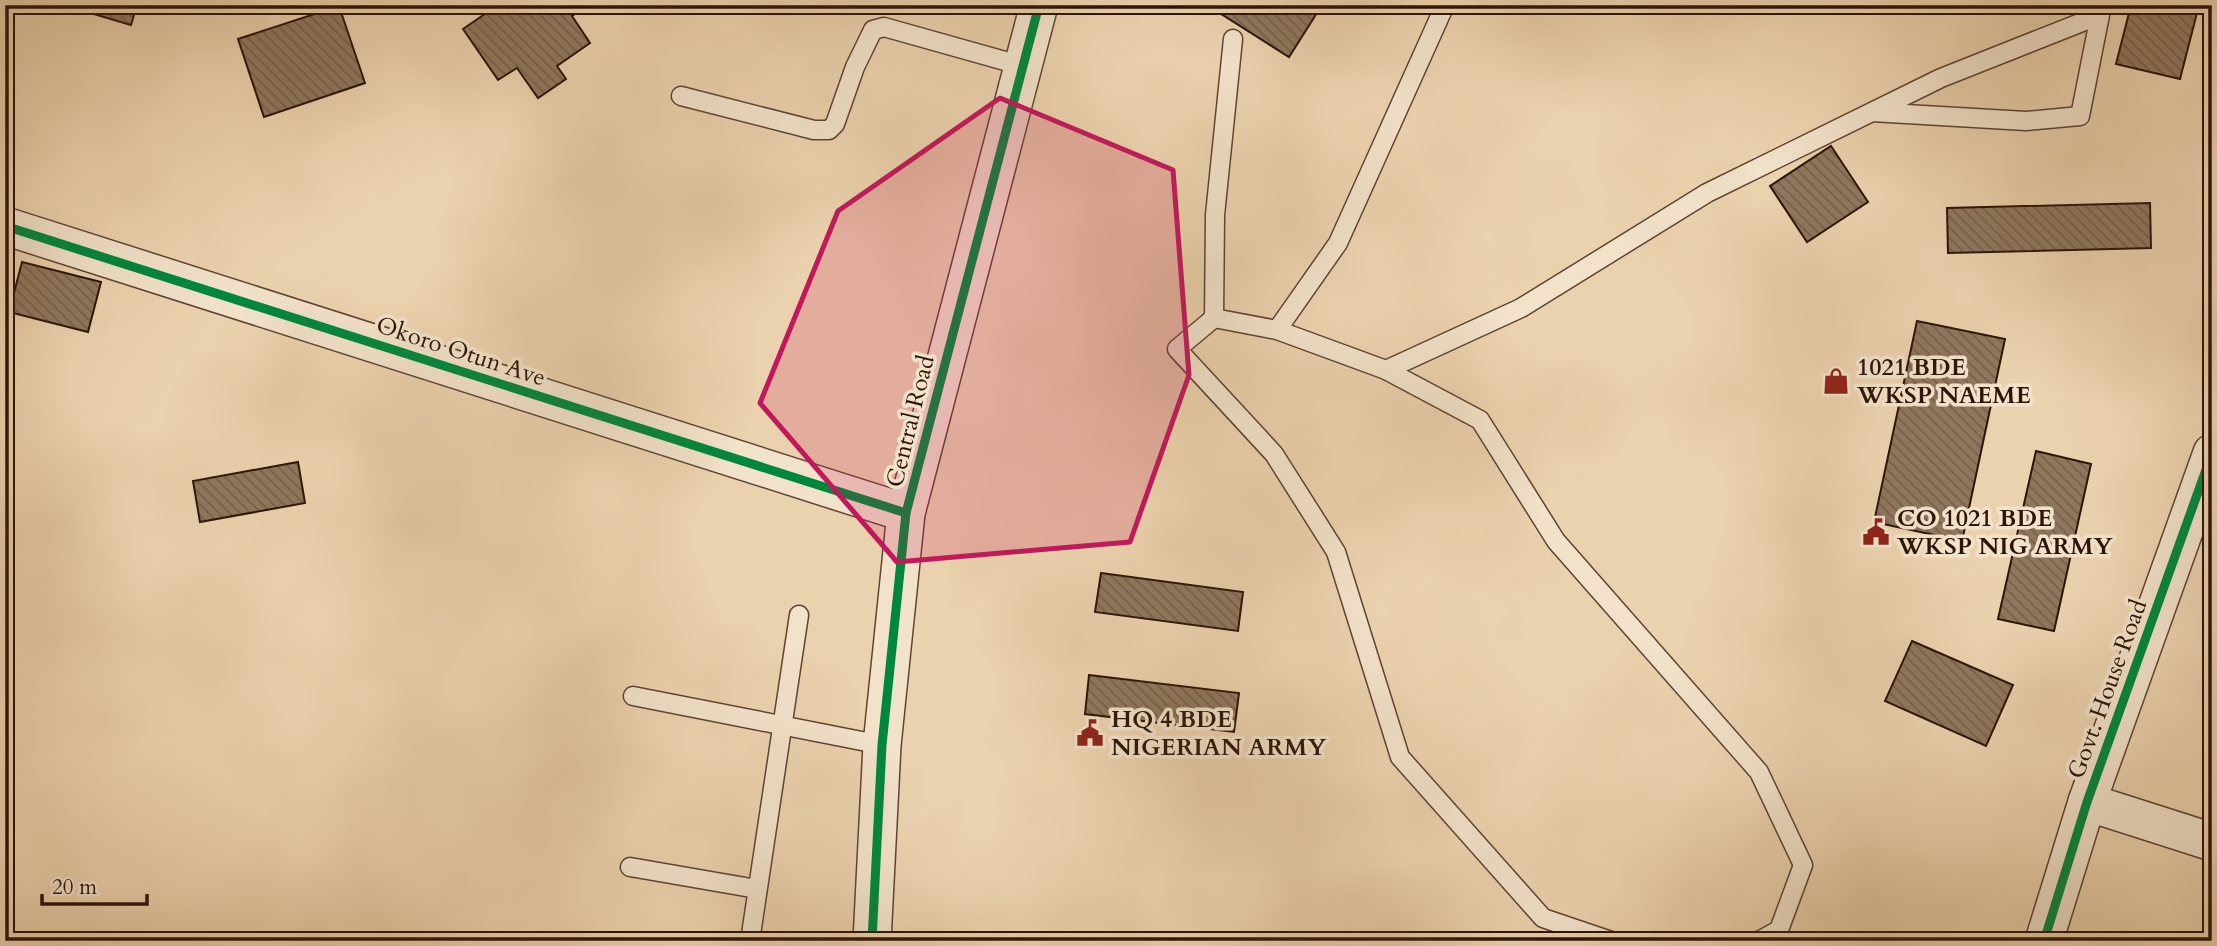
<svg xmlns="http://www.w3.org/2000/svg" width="2217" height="946" viewBox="0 0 2217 946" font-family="Cardo,serif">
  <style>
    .building { fill: url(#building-back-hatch); stroke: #2c1408; stroke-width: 2 }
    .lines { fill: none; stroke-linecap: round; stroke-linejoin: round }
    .lane-casing { stroke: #5c4432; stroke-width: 21 }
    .street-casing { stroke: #5c4432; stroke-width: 40 }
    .lane { stroke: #f2e2ca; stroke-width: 18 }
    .street { stroke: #f2e2ca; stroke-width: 37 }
    .cycleway-casing { stroke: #f2e2ca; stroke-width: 13 }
    .cycleway { stroke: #00873e; stroke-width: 9 }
    .marked { fill: #c2185b; fill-opacity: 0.2; stroke: #c2185b; stroke-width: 5; stroke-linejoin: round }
    .labels { text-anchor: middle; stroke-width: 7; stroke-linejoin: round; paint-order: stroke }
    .street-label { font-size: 24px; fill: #2c1408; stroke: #f2e2ca }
    .poi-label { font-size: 24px; font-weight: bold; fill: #2c1408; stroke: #f2e2ca; text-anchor: start }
  </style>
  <defs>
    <pattern id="building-back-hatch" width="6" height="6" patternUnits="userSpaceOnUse" patternTransform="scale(1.75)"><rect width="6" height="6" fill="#8f775e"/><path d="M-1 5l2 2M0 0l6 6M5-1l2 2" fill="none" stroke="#75604c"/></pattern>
  </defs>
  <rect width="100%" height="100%" fill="#ebd2ae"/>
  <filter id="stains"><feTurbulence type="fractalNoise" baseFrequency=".00286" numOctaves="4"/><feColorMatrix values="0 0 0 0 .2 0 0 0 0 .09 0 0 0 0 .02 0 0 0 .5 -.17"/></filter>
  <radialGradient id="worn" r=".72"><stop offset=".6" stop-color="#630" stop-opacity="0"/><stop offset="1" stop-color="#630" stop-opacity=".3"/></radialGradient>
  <!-- building -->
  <g class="building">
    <polygon points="63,5 137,5 131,25"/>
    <polygon points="498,5 588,5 572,16 590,43 557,66 566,79 538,98 517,68 498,80 463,29"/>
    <polygon points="1207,5 1322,5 1289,57"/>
    <polygon points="2131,5 2199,5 2180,79 2116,64"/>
    <polygon points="339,6 365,83 264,117 238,39"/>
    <polygon points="1831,146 1868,202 1807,242 1770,186"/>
    <polygon points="2150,203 2151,248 1948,253 1947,208"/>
    <polygon points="22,262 101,282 88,332 9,312"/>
    <polygon points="1917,321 2005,339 1962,541 1874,522"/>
    <polygon points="2036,451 2091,464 2054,631 1998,619"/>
    <polygon points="298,462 305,503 200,522 193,481"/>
    <polygon points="1101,573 1243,592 1238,631 1095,612"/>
    <polygon points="1912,641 2013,685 1986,746 1885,701"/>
    <polygon points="1089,675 1239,693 1234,732 1085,714"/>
  </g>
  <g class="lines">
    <defs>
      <g id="lane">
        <polyline points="1233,39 1215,215 1214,318 1277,330 1338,243 1445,5"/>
        <polyline points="681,96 814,130 829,130 835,124 855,67 873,30 884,27 1023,66"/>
        <polyline points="1214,318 1177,349 1274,454 1336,552 1400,757 1543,918 1611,941"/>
        <polyline points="1277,330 1386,370 1480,420 1556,541 1759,772 1803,865 1779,930 1759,941"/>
        <polyline points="1386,370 1521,308 1707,193 1941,78 2100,15 2080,116 2026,121 1872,112"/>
        <polyline points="633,696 882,745"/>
        <polyline points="630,867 757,889"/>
        <polyline points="750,941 799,615"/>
      </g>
      <g id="street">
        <polyline points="5,226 906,513"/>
        <polyline points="2087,802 2212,842"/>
        <polyline points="872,941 882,745 906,513 1039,5"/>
        <polyline points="2044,941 2087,802 2212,453"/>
      </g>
    </defs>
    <!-- lane casing -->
    <use href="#lane" class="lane-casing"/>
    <!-- street casing -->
    <use href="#street" class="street-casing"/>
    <!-- lane -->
    <use href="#lane" class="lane"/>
    <!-- street -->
    <use href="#street" class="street"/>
    <defs>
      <g id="cycleway">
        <polyline points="5,226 906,513"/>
        <polyline points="872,941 882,745 906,513 1039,5"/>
        <polyline points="2044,941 2087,802 2212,453"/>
      </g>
    </defs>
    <!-- cycleway casing -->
    <use href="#cycleway" class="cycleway-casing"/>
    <!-- cycleway -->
    <use href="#cycleway" class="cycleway"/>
  </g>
  <!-- marked area -->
  <path class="marked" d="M1000 98 1173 170 1189 375 1130 542 897 562 760 403 838 211Z"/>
  <!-- icons -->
  <defs>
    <symbol id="shop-bare" viewBox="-9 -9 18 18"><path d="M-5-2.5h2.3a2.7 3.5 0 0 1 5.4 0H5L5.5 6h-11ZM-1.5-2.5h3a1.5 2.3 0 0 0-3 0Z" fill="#8f2418" stroke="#f2e2ca" stroke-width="2.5" paint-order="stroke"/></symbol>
    <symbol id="civic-bare" viewBox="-9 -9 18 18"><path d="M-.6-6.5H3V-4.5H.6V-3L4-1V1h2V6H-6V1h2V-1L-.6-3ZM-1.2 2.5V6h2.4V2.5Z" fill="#8f2418" stroke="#f2e2ca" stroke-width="2.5" paint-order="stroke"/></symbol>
  </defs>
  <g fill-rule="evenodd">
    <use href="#shop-bare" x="1817" y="362" width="38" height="38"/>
    <use href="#civic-bare" x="1857" y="513" width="38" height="38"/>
    <use href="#civic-bare" x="1071" y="714" width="38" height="38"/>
  </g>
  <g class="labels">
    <!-- street labels -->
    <g class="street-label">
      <text transform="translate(461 351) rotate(18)" y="8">Okoro Otun Ave</text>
      <text transform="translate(910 421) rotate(-76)" y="8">Central Road</text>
      <text transform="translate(2107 689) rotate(-70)" y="8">Govt. House Road</text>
    </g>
    <!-- poi labels -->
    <g class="poi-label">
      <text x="1857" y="375">1021 BDE<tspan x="1857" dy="28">WKSP NAEME</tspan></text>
      <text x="1897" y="526">CO 1021 BDE<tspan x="1897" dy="28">WKSP NIG ARMY</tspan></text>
      <text x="1111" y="727">HQ 4 BDE<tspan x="1111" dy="28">NIGERIAN ARMY</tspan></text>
    </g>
  </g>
  <!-- margin -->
  <rect width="2217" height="946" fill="none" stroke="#ebd2ae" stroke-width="28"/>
  <rect x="7" y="7" width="2203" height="932" fill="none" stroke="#2c1408" stroke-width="3.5"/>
  <rect x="14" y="14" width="2189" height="918" fill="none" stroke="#2c1408" stroke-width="2"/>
  <!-- scale -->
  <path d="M42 894v10h105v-10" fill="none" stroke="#2c1408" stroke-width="3.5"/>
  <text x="52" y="894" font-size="21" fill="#2c1408" stroke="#f2e2ca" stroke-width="5" paint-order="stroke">20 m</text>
  <rect width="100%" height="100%" filter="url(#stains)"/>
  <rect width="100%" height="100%" fill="url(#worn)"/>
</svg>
